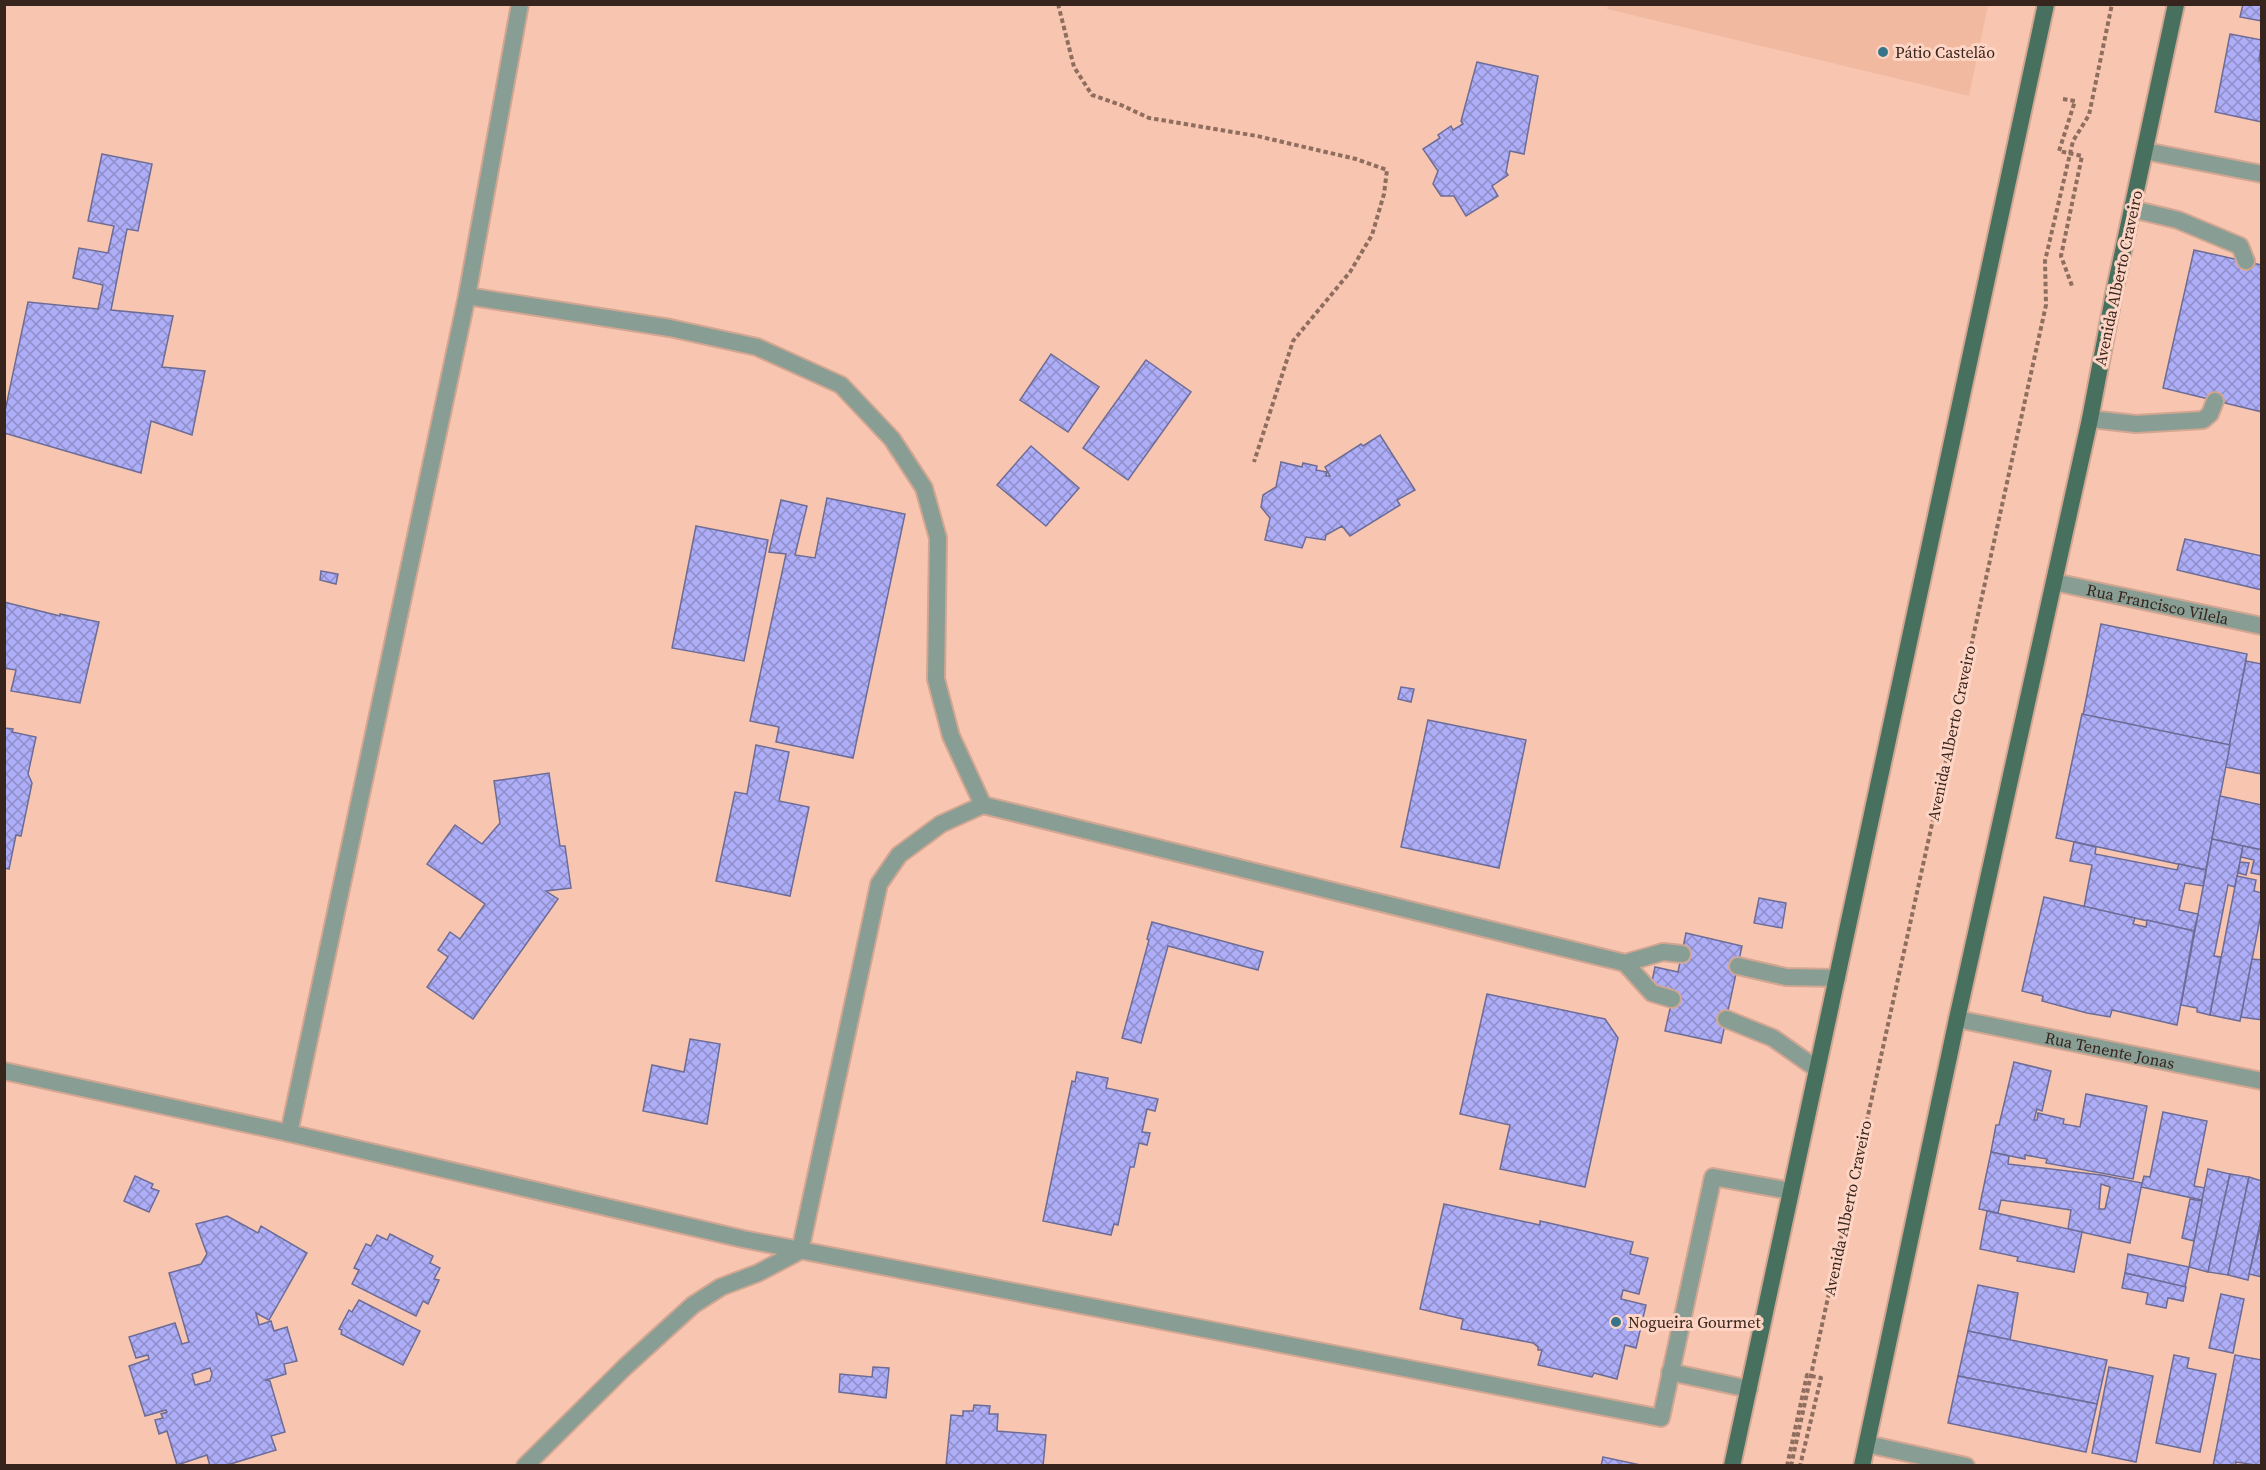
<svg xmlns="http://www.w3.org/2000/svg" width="2266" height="1470" viewBox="0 0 2266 1470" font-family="'Source Serif 4',serif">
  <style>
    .built { fill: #f1b9a0 }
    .building { fill: url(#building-cross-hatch); stroke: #6d6c96; stroke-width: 1.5; fill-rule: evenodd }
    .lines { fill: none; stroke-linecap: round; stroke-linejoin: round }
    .service-casing { stroke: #d1a692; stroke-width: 20 }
    .minor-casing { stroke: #d1a692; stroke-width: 20 }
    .tertiary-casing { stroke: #d1a692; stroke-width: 20 }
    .primary-casing { stroke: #d1a692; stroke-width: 20 }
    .path { stroke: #8f6e60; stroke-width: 4; stroke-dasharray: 4.5 3; stroke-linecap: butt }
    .service { stroke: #889d93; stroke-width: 16 }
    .minor { stroke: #889d93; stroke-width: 16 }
    .tertiary { stroke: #889d93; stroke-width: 16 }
    .primary { stroke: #47705e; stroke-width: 16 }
    .poi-dot { fill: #37748a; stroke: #fed5c4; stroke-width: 2 }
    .labels { text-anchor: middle; stroke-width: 6; stroke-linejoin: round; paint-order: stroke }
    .poi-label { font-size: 16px; fill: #37241c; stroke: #fed5c4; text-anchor: start }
    .street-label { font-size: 16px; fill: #37241c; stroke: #fed5c4 }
  </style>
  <defs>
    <pattern id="building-cross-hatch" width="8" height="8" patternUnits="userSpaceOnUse" patternTransform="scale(1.5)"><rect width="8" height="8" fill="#aeadf8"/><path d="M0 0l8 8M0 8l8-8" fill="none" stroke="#8e8dc8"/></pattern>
  </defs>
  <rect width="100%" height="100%" fill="#f8c6b0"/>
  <!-- built -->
  <polygon class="built" points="1608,5 1988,4 1988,5 1969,96 1607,9"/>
  <!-- building -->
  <g class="building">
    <polygon points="2243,4 2262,4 2262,21 2240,17"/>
    <polygon points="2230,34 2262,40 2259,61 2262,61 2262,122 2215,112"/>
    <polygon points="1477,62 1538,76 1524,154 1510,151 1506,172 1508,175 1492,186 1498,196 1466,216 1454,196 1441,196 1433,184 1438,171 1423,149 1440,138 1438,135 1451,126 1453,130 1463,124 1461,121"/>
    <polygon points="102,154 152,164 138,231 127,229 111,310 173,316 162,367 205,371 192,435 151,421 141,473 4,433 4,416 28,302 98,309 103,285 73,278 79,248 108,253 114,226 88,221"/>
    <polygon points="2194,250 2262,265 2262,412 2163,388"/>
    <polygon points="1051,354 1099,387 1068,432 1020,400"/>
    <polygon points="1146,360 1191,392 1128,480 1083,448"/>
    <polygon points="1380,435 1415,490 1397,500 1400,505 1350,536 1342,526 1326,535 1325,540 1306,537 1302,548 1265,540 1270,518 1261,507 1263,495 1276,487 1281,462 1302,467 1303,463 1317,466 1316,470 1327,472 1326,476 1330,476 1325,467 1361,444 1363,446"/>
    <polygon points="1031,446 1079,488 1046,526 997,485"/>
    <polygon points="827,498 905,514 853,758 776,742 779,727 750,721 786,554 769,552 781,500 807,506 795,555 815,558"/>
    <polygon points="696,526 768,540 744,661 672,648"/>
    <polygon points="2185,539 2262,556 2262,590 2177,570"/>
    <polygon points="321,571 338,574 336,584 320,580"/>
    <polygon points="4,602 60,616 60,614 99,622 80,703 11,691 16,670 4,668"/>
    <polygon points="2101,624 2247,654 2230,745 2083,715"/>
    <polygon points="2246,661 2262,664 2262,774 2225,767"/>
    <polygon points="1401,687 1414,689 1411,702 1398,699"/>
    <polygon points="2082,714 2230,745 2206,870 2056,838"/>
    <polygon points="1428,720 1526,740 1499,868 1401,847"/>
    <polygon points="4,728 13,729 12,732 36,737 28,774 32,783 21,836 16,835 9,869 4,868"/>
    <polygon points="756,745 789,752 779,801 809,807 790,896 716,881 735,792 747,794"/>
    <polygon points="549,773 560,846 565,846 571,888 546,891 558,899 473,1019 427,987 448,957 438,950 450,932 460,939 485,904 427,864 455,825 482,844 500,823 494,781"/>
    <polygon points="2220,796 2262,805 2262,850 2212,839"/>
    <polygon points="2212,839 2243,846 2235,887 2228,885 2214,956 2221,957 2210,1015 2197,1012 2197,1008 2181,1005"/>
    <polygon points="2074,842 2096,847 2095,854 2177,870 2179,864 2206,870 2203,886 2185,883 2179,910 2198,914 2194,931 2084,907 2092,865 2070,861"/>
    <polygon points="2243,846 2262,850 2262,875 2251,873 2254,860 2241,857"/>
    <polygon points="2240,862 2249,863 2246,875 2238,873"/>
    <polygon points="2237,876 2256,880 2254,891 2262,893 2262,909 2240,1021 2210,1015"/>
    <polygon points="2044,897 2135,918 2133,924 2146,927 2147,920 2194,931 2177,1025 2112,1010 2110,1017 2087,1013 2042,1001 2043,996 2022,991"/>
    <polygon points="1759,898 1786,903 1782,928 1754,923"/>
    <polygon points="1152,922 1263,952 1258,970 1168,946 1141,1043 1122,1038 1149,940 1147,939"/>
    <polygon points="1686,933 1742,946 1721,1043 1665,1031 1674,991 1651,986 1655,967 1678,972"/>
    <polygon points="2252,959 2262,960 2262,1020 2241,1017"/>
    <polygon points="1487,994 1605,1019 1618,1038 1585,1187 1500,1169 1510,1125 1460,1114"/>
    <polygon points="690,1039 720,1044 707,1124 643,1111 652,1065 684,1072"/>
    <polygon points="2014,1062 2051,1071 2042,1111 2037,1109 2034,1120 2037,1120 2038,1113 2064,1119 2063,1124 2080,1127 2086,1094 2147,1106 2133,1179 2046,1163 2047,1159 2025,1155 2025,1159 1991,1152 1996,1125 1999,1125"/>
    <polygon points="1077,1072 1108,1078 1106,1088 1158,1099 1155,1111 1147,1109 1142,1132 1150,1133 1147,1145 1139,1143 1134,1167 1130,1167 1118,1225 1114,1224 1111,1235 1043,1221 1072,1081 1075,1082"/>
    <polygon points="2163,1112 2207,1121 2194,1186 2205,1188 2202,1200 2141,1187 2144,1176 2150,1177"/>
    <path d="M1991 1152 2009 1156 2008 1164 2101 1175 2142 1183 2130 1243 2068 1229 2071 1210 2001 1200 1998 1213 1979 1209ZM2101 1184 2110 1187 2105 1209H2099Z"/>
    <polygon points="2208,1169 2230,1174 2208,1272 2189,1267"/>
    <polygon points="2230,1174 2249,1177 2228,1275 2208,1272"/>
    <polygon points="135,1176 153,1184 151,1188 159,1191 149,1212 124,1201"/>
    <polygon points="2249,1177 2262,1181 2262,1214 2248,1280 2228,1275"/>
    <polygon points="2190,1199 2202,1201 2194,1241 2182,1238"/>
    <polygon points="1444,1204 1540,1225 1540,1221 1633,1242 1630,1254 1648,1258 1639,1294 1623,1290 1621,1299 1646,1305 1636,1348 1625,1345 1617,1379 1594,1373 1592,1377 1538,1365 1542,1350 1538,1350 1538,1347 1533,1343 1461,1329 1463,1319 1420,1309"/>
    <polygon points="1987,1211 2082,1232 2074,1272 2017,1261 2018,1257 1980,1249"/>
    <path d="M227 1216 258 1233 261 1226 307 1253 269 1320 256 1313 259 1325 271 1321 274 1331 287 1327 297 1361 284 1364 286 1374 266 1380 270 1381 285 1432 271 1436 276 1450 224 1466H210L207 1455 177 1465 167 1431 159 1434 155 1420 163 1418 161 1414 167 1412 166 1410 145 1416 129 1366 149 1359 148 1355 136 1358 129 1337 175 1323 182 1344 189 1342 169 1273 201 1264 207 1254 196 1224ZM210 1368 212 1374 210 1381 195 1385 192 1374Z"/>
    <polygon points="2262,1220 2262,1277 2249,1274"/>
    <polygon points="390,1234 433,1256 430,1263 440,1268 434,1279 439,1280 428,1304 423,1301 416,1316 352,1284 359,1270 354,1268 366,1244 371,1246 377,1235 387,1240"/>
    <polygon points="2128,1254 2189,1267 2185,1287 2125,1273"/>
    <polygon points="2125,1273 2186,1287 2183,1301 2168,1298 2166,1308 2146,1304 2148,1293 2122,1288"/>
    <polygon points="1978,1285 2018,1293 2010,1340 1968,1331"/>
    <polygon points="2221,1294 2244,1299 2233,1353 2209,1348"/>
    <polygon points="359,1300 420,1331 403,1365 341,1334 342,1330 339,1329 349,1310 352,1312"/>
    <polygon points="1968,1331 2107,1360 2097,1404 1958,1376"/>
    <polygon points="2174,1355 2189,1358 2187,1368 2216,1374 2200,1452 2156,1443"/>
    <polygon points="2235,1355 2262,1360 2262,1466 2236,1462 2235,1466 2213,1466"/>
    <polygon points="873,1367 889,1368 886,1398 839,1392 840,1374 872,1377"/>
    <polygon points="2109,1367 2153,1376 2136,1462 2092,1453"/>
    <polygon points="1958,1376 2097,1404 2086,1452 1948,1423"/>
    <polygon points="974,1405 990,1406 989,1414 998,1414 997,1431 1046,1435 1043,1466 946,1466 951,1415 963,1416 963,1411 973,1411"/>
    <polygon points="1603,1457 1645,1466 1601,1466"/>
  </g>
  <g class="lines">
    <defs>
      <g id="service">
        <polyline points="2132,209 2178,220 2240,246 2246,261"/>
        <polyline points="467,296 670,328 757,347 841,385 892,439 924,488 938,538 936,679 951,736 983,805"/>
        <polyline points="2090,419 2136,424 2203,420 2210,414 2215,401"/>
        <polyline points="1625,963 1652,993 1672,999"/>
        <polyline points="1738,966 1786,977 1837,978"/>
        <polyline points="1726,1019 1773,1038 1817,1069"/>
        <polyline points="4,1071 289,1133 743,1239 1661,1418 1713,1177 1791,1191"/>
        <polyline points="289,1133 467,296 520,4"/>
        <polyline points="800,1251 879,884 899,855 941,824 983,805 1625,963 1663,952 1682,954"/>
        <polyline points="1670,1372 1749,1389"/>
      </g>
      <g id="minor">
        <polyline points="2145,151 2262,174"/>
        <path id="s1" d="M1957 1019 2262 1081"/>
        <polyline points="1867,1444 1966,1466"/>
        <polyline points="525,1466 626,1366 693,1305 721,1287 758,1273 800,1251"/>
      </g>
      <g id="tertiary">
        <path id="s2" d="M2054 582 2262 626"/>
      </g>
      <g id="primary">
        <polyline points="1732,1466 2046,4"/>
        <polyline points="1862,1466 1957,1019 2090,419 2114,293 2176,4"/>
      </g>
    </defs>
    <!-- service casing -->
    <use href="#service" class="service-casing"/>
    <!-- minor casing -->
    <use href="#minor" class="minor-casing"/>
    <!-- tertiary casing -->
    <use href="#tertiary" class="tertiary-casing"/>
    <!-- primary casing -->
    <use href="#primary" class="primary-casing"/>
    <!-- path -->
    <g class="path">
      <polyline points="1058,4 1074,67 1092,95 1121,105 1149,118 1257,136 1356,159 1387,170 1384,194 1372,235 1350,272 1293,341 1254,462"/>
      <polyline points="2063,99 2075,101 2059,151 2082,156 2061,256 2072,286"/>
      <polyline points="1787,1466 1807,1375 1821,1378 1800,1466"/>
      <polyline points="1791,1466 2046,305 2045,261 2073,141 2089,115 2112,4"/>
    </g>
    <!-- service -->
    <use href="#service" class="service"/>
    <!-- minor -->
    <use href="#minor" class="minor"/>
    <!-- tertiary -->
    <use href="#tertiary" class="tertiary"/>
    <!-- primary -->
    <use href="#primary" class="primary"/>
  </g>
  <!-- markers -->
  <g class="poi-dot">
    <circle cx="1883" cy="52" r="6"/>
    <circle cx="1616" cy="1322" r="6"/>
  </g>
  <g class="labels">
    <!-- poi labels -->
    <g class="poi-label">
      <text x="1895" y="58">Pátio Castelão</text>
      <text x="1628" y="1328">Nogueira Gourmet</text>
    </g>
    <!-- street labels -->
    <g class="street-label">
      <text transform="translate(2118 278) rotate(-78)" y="6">Avenida Alberto Craveiro</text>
      <text dy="6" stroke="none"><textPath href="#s2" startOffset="106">Rua Francisco Vilela</textPath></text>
      <text transform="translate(1951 733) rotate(-78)" y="6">Avenida Alberto Craveiro</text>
      <text dy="6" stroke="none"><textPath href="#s1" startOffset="156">Rua Tenente Jonas</textPath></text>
      <text transform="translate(1847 1208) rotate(-78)" y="6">Avenida Alberto Craveiro</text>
    </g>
  </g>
  <!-- border -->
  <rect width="2266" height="1470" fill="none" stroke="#37241c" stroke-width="12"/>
</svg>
